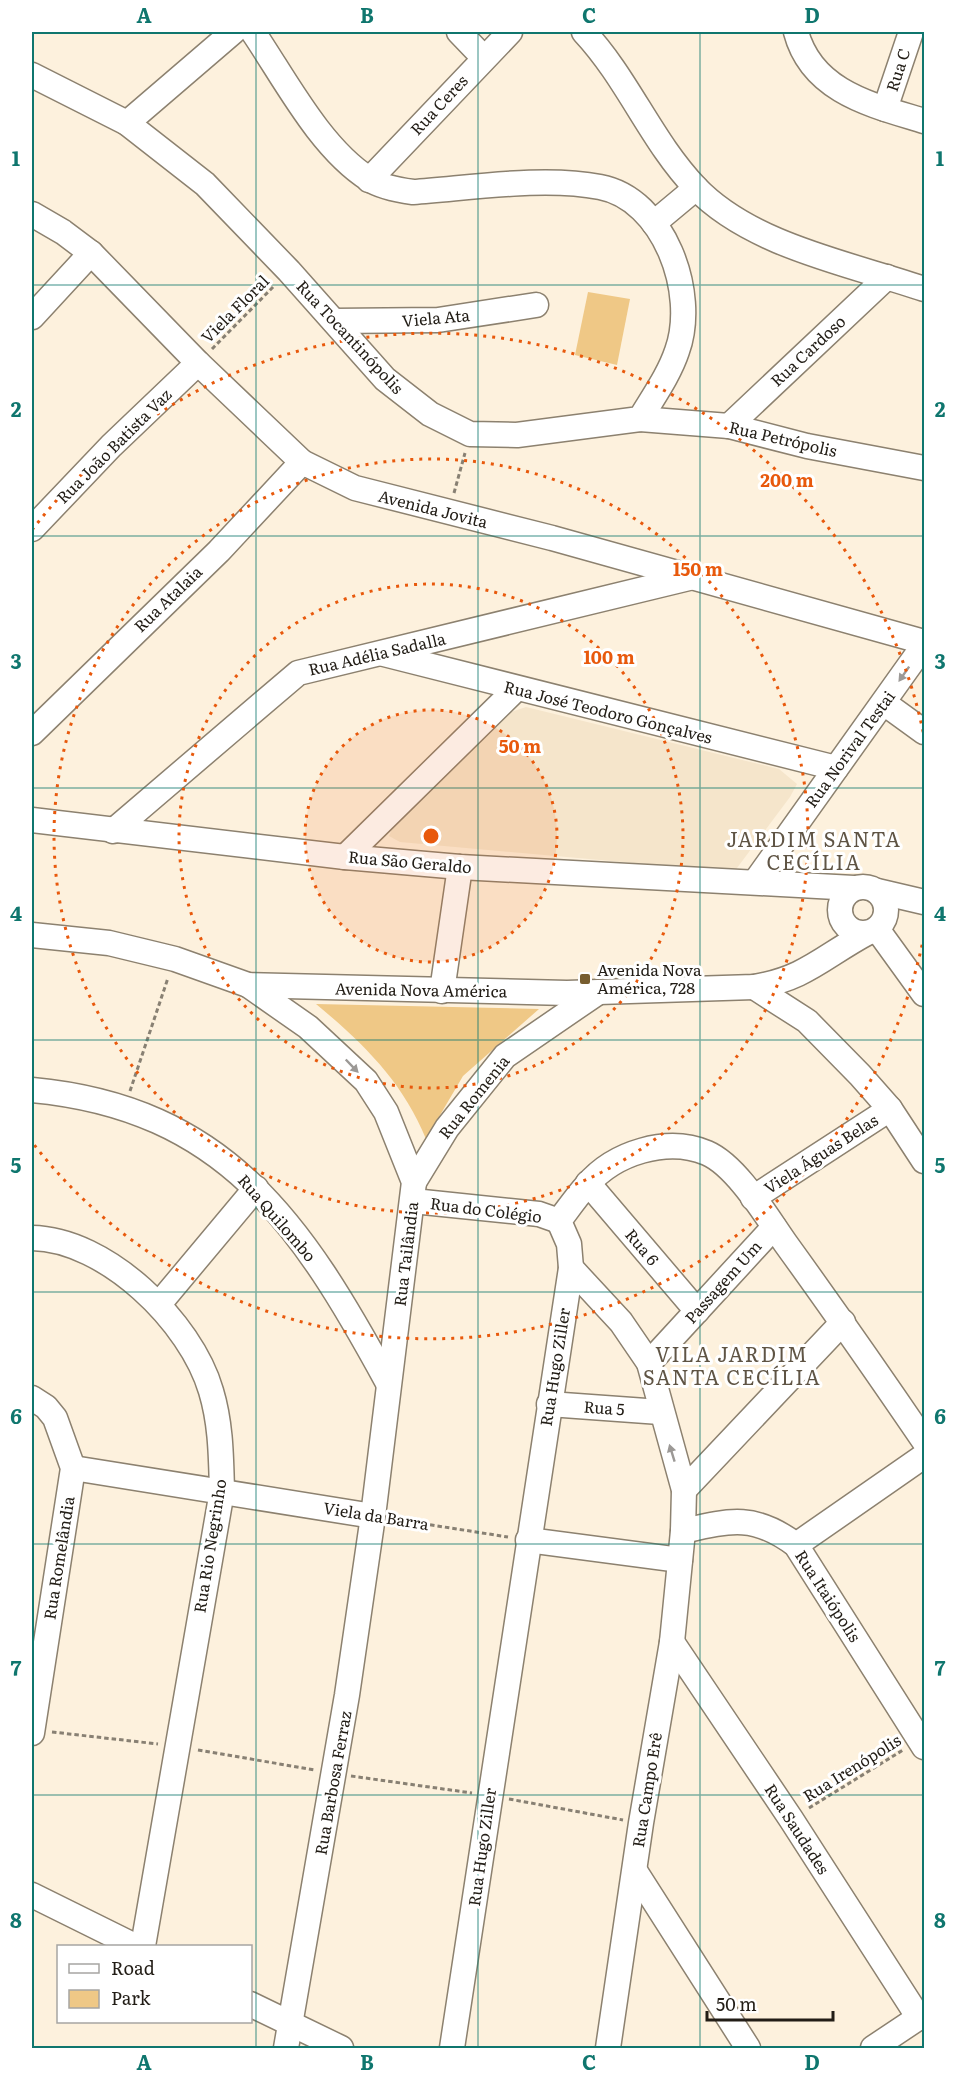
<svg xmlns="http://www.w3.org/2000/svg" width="956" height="2080" viewBox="0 0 956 2080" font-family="Literata,serif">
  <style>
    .built { fill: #f5e5cb }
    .green { fill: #efc886 }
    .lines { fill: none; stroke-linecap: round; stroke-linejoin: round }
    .minor-casing { stroke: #8c816f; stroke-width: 27 }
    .path { stroke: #888073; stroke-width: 3; stroke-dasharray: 4.5 3; stroke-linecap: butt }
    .minor { stroke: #fff; stroke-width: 24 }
    .oneway { fill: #9c9996 }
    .grid { fill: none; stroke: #0f766e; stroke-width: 1.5; stroke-opacity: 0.55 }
    .ring { fill: none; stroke: #e8590c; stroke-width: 3; stroke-dasharray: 3 6 }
    .poi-dot { fill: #775d2f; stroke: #fff; stroke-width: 2 }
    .labels { text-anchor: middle; stroke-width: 6; stroke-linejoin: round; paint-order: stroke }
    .street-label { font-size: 16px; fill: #221d16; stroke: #fff }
    .poi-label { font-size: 16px; fill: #221d16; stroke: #fff; text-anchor: start }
    .quarter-label { font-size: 20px; letter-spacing: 1.5px; fill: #5f5444; stroke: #fff }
    .centre { fill: #e8590c; stroke: #fff; stroke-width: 3 }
    .ring-label { font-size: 18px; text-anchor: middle; font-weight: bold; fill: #e8590c; stroke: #fff; stroke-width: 6; stroke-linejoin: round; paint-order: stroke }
    .neatline { fill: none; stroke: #0f766e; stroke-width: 2 }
    .grid-label { font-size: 20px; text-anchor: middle; font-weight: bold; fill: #0f766e }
  </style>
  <rect width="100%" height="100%" fill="#fdf1dd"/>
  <!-- built -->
  <polygon class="built" points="526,707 779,769 797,784 790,797 734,872 400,842 389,836 395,822 502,715"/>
  <!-- green -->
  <g class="green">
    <polygon points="588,292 630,299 617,365 575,355"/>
    <path d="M316 1004 539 1009 463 1076 426 1139C403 1082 363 1043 316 1004Z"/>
  </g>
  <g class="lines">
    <defs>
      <g id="minor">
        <polyline points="459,32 483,57"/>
        <path d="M584 32C628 79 651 141 696 188 752 246 851 264 924 289"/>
        <path d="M796 32C812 92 872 105 924 121"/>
        <path d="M32 75 127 123 205 184 289 271 385 379 430 414 470 434 517 435 640 419C653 397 669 375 677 351 698 293 664 199 600 187 544 176 470 188 413 192 398 190 381 187 369 179 320 148 285 79 253 32"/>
        <polyline points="885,109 911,32"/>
        <polyline points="127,123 233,32"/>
        <polyline points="369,180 510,32"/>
        <polyline points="32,214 63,232 91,253 198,363 302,462 355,488 552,538 924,642"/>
        <polyline points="654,223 696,188"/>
        <polyline points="32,317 91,253"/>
        <polyline points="334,321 438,320 536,305"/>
        <polyline points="640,419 729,426 807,446 924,468"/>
        <polyline points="729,426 887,277"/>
        <polyline points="32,529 111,446 198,363"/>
        <polyline points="384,654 836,768"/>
        <polyline points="884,703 924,732"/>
        <polyline points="32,733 219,551 302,462"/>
        <polyline points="32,820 345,857 460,867 854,888"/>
        <polyline points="113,831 298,673 689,578"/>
        <polyline points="345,857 516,689"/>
        <polyline points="755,882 924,645"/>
        <circle cx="863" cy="910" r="23"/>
        <polyline points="877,891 924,902"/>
        <polyline points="877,929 924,994"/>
        <path d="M32 935 109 943 175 959 248 985 567 993 754 987C805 979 824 956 867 933"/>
        <polyline points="248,985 308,1027 366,1081 386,1112 414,1182 373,1516 347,1695 286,2048"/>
        <polyline points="754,987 807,1021 860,1075 890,1109 924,1161"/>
        <polyline points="442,991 460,867"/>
        <path d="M32 1090C226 1108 302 1225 388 1383"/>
        <polyline points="414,1182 447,1128 505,1056 597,993"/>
        <polyline points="588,1183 697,1311"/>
        <polyline points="753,1198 890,1109"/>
        <polyline points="413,1201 539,1214 559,1221"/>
        <path d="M32 1238C106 1239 191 1322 211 1391 221 1424 221 1457 222 1491L143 1946"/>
        <polyline points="571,1268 621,1322 649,1363 684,1490 683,1531 672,1642 641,1823 608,2048"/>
        <polyline points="159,1304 256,1188"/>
        <polyline points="649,1363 774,1227"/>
        <polyline points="32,1398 46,1407 55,1418 73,1468 32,1733"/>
        <polyline points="549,1404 660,1412"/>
        <polyline points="73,1468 373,1516"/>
        <polyline points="684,1490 843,1322"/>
        <path d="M683 1531C731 1520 755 1514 796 1545L924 1747"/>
        <polyline points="528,1540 680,1560"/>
        <polyline points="796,1545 924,1456"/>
        <polyline points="672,1642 791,1819 919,2018"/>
        <polyline points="635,1871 748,2048"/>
        <polyline points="32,1895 135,1946"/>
        <polyline points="250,2004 341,2048"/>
        <path d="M452 2048 571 1268 569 1244 559 1221C568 1209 577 1196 587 1185 614 1153 667 1136 707 1153 737 1166 767 1217 786 1244 833 1309 879 1375 924 1441"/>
        <polyline points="873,2048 924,2014"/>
      </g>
    </defs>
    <!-- minor casing -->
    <use href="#minor" class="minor-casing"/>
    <!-- path -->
    <g class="path">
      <polyline points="212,349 275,285"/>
      <polyline points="454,493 465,453"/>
      <polyline points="130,1091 168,978"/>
      <polyline points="393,1519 508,1537"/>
      <polyline points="52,1732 158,1744"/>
      <polyline points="198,1750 315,1770"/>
      <polyline points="351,1776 472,1793"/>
      <polyline points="509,1799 623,1820"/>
      <polyline points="809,1808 903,1750"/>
    </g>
    <!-- minor -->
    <use href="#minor" class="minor"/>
  </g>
  <!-- one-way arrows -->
  <defs><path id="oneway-solid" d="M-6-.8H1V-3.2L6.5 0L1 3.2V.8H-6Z" transform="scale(1.5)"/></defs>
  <g class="oneway">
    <use href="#oneway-solid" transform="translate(904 674) rotate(125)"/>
    <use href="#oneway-solid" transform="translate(352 1066) rotate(46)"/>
    <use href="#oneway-solid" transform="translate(672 1453) rotate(-107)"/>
  </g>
  <!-- grid -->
  <path class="grid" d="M256 32V2048M478 32V2048M700 32V2048M32 285H924M32 536H924M32 788H924M32 1040H924M32 1292H924M32 1544H924M32 1795H924"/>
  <!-- distance rings -->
  <circle cx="431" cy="836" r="126" fill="#e8590c" fill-opacity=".12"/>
  <g class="ring">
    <circle cx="431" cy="836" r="126"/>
    <circle cx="431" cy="836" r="252"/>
    <circle cx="431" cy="836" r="377"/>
    <path d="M924 936A503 503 0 0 1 32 1142M32 530A503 503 0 0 1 924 736"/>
  </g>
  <!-- markers -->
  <rect class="poi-dot" x="579" y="973" width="12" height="12" rx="3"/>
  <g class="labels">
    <!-- street labels -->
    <g class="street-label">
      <text transform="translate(898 70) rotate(-72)" y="6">Rua C</text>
      <text transform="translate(439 105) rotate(-47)" y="6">Rua Ceres</text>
      <text transform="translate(235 309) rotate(-45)" y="6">Viela Floral</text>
      <text transform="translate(436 318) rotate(-5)" y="6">Viela Ata</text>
      <text transform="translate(350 337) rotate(47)" y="6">Rua Tocantinópolis</text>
      <text transform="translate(808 351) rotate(-43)" y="6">Rua Cardoso</text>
      <text transform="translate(783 439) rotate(13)" y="6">Rua Petrópolis</text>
      <text transform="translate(114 446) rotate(-45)" y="6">Rua João Batista Vaz</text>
      <text transform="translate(433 509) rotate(14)" y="6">Avenida Jovita</text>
      <text transform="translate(168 599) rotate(-44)" y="6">Rua Atalaia</text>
      <text transform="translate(377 654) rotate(-13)" y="6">Rua Adélia Sadalla</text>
      <text transform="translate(608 712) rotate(14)" y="6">Rua José Teodoro Gonçalves</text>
      <text transform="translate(850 749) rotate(-54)" y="6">Rua Norival Testai</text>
      <text transform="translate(410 862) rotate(5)" y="6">Rua São Geraldo</text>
      <text transform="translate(421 990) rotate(1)" y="6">Avenida Nova América</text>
      <text transform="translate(474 1097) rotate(-51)" y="6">Rua Romenia</text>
      <text transform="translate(821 1154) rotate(-33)" y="6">Viela Águas Belas</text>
      <text transform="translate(486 1210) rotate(7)" y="6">Rua do Colégio</text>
      <text transform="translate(277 1218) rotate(49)" y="6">Rua Quilombo</text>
      <text transform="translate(642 1247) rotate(50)" y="6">Rua 6</text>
      <text transform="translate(406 1254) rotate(-83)" y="6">Rua Tailândia</text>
      <text transform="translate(723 1282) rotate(-48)" y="6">Passagem Um</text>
      <text transform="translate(555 1367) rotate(-81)" y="6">Rua Hugo Ziller</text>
      <text transform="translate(604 1408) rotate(4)" y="6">Rua 5</text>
      <text transform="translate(376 1516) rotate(9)" y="6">Viela da Barra</text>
      <text transform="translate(210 1546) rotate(-81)" y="6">Rua Rio Negrinho</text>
      <text transform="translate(59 1558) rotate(-81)" y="6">Rua Romelândia</text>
      <text transform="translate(828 1596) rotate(57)" y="6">Rua Itaiópolis</text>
      <text transform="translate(852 1768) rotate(-32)" y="6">Rua Irenópolis</text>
      <text transform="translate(333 1783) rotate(-80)" y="6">Rua Barbosa Ferraz</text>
      <text transform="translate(647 1790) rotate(-81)" y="6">Rua Campo Erê</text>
      <text transform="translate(797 1829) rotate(57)" y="6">Rua Saudades</text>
      <text transform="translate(482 1847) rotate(-82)" y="6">Rua Hugo Ziller</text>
    </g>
    <!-- poi labels -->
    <g class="poi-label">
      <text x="597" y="976">Avenida Nova<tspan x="597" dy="18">América, 728</tspan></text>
    </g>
    <!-- quarter labels -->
    <g class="quarter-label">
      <text x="814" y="847">JARDIM SANTA<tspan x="814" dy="23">CECÍLIA</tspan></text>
      <text x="732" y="1362">VILA JARDIM<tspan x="732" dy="23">SANTA CECÍLIA</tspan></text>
    </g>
  </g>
  <circle cx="431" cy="836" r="9" class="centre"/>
  <g class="ring-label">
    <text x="787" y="487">200 m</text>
    <text x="698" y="576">150 m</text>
    <text x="609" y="664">100 m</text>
    <text x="520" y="753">50 m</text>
  </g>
  <!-- border -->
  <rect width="956" height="2080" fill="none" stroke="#ffffff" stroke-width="66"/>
  <!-- legend -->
  <rect x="57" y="1945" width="195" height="78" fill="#ffffff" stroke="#a7a5a2" stroke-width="1.5"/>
  <rect x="69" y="1964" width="30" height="9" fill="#ffffff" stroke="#a7a5a2" stroke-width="1.5"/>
  <text x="111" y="1975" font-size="18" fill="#221d16">Road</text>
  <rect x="69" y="1990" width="30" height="18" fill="#efc886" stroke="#a7a5a2" stroke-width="1.5"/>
  <text x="111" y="2005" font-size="18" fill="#221d16">Park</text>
  <!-- scale -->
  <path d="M707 2011v9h126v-9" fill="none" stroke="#221d16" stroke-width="3"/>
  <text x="716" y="2011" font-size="18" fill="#221d16" stroke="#ffffff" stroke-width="4.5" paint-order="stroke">50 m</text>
  <rect x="33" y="33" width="890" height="2014" class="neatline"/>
  <g class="grid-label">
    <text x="144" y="23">A</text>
    <text x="367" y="23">B</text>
    <text x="589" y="23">C</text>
    <text x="812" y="23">D</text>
    <text x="16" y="166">1</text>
    <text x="940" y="166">1</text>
    <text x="16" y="417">2</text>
    <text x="940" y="417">2</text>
    <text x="16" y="669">3</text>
    <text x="940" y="669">3</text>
    <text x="16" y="921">4</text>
    <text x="940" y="921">4</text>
    <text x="16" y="1173">5</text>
    <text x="940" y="1173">5</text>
    <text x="16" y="1424">6</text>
    <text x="940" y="1424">6</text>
    <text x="16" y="1676">7</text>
    <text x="940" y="1676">7</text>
    <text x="16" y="1928">8</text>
    <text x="940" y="1928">8</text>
    <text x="144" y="2070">A</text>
    <text x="367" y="2070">B</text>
    <text x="589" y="2070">C</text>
    <text x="812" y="2070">D</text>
  </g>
</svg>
